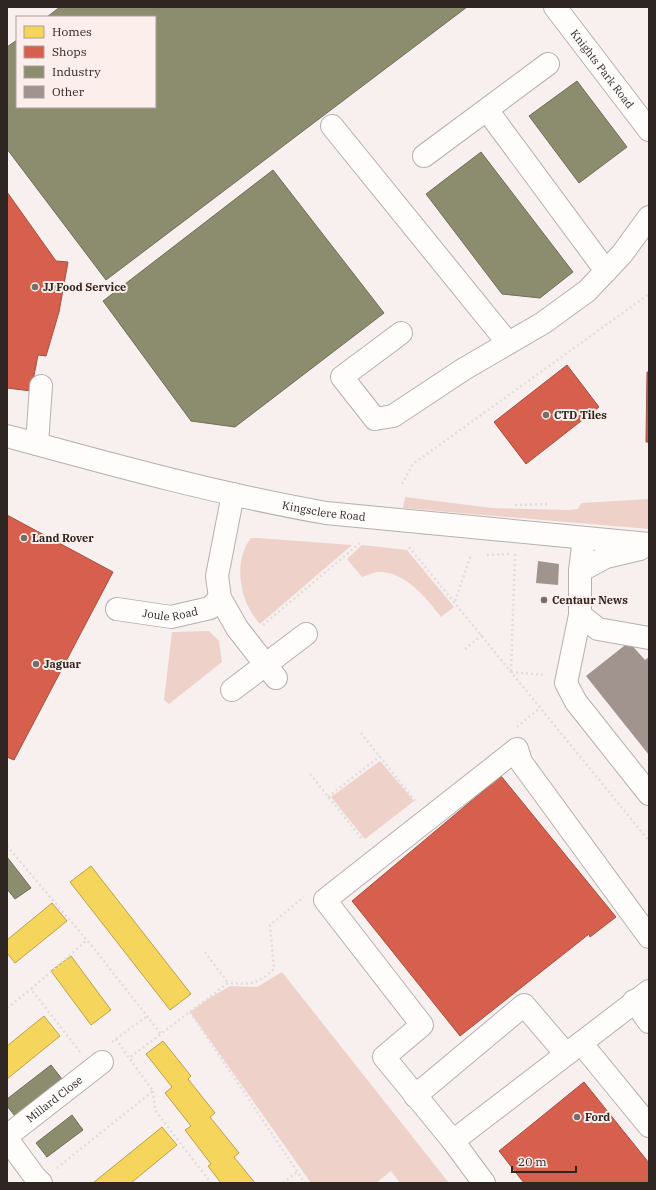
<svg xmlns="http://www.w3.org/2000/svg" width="656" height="1190" viewBox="0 0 656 1190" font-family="'IBM Plex Serif',serif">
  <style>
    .green { fill: #eed2c9 }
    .homes { fill: #f6d55c; stroke: #baa04b }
    .shops { fill: #d6604d; stroke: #a44f41 }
    .industry { fill: #8c8c6e; stroke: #706d58 }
    .building { fill: #a1948f }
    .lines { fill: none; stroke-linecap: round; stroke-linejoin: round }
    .minor-casing { stroke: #b7afad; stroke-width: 24 }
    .path { stroke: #e0dddd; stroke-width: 2.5; stroke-dasharray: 2 3; stroke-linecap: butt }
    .minor { stroke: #fefdfc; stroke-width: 22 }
    .poi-dot { fill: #756d6b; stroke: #fceeea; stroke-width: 1.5 }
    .labels { text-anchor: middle; stroke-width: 4; stroke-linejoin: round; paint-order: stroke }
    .street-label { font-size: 11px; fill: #2f2624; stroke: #fceeea }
    .poi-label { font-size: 11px; font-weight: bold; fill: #2f2624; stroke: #fceeea; text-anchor: start }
  </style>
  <rect width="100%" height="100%" fill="#f8f0ee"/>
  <!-- green -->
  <g class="green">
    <polygon points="405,497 492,508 570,510 578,509 581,503 649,499 649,529 403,508"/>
    <path d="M251 538H258L352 545 260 624C240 603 232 562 251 538Z"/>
    <path d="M362 545 407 550 454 607 441 617C427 598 404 570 377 572 372 573 366 576 362 577L347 559Z"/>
    <polygon points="209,631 219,641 222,662 169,704 164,700 172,632"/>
    <polygon points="380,761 414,801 365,839 331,797"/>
    <polygon points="282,972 449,1183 400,1183 391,1171 376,1183 311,1183 190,1012 208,999 230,986 257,987"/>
  </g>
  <!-- homes -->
  <g class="homes">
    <polygon points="91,866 191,994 170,1010 70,882"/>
    <polygon points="52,903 67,921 15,963 7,953 7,940"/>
    <polygon points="71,956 111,1010 91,1025 51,971"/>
    <polygon points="44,1016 60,1036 7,1079 7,1046"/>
    <polygon points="163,1041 191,1076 188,1079 215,1113 210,1117 239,1153 234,1157 255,1183 221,1183 208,1166 211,1164 185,1130 191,1126 165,1093 172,1087 146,1054"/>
    <polygon points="162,1127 177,1145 131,1183 93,1183"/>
  </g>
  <!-- shops -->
  <g class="shops">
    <polygon points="7,192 56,261 68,262 59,312 46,356 38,355 31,391 7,388"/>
    <polygon points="567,365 599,407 526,464 494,422"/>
    <polygon points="647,372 649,372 649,442 646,442"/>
    <polygon points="7,515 113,572 14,760 7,757"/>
    <polygon points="501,776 616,917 590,937 589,934 460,1036 352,901"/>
    <polygon points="584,1082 649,1163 649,1183 524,1183 499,1151"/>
  </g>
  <!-- industry -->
  <g class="industry">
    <polygon points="60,7 467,7 106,280 7,149 7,47 17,40 17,107 155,107 155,17 47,17"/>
    <polygon points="577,81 627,147 579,183 529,116"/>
    <polygon points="481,152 573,272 540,298 502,294 426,194"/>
    <polygon points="273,170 384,313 235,427 191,421 103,301"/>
    <polygon points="7,857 31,888 15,899 7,889"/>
    <polygon points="51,1065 62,1079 15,1116 7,1106 7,1099"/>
    <polygon points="72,1115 83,1130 47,1157 36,1143"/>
  </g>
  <!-- building -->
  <g class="building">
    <polygon points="538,561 559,564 558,585 536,583"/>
    <polygon points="629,642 645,660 649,657 649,755 586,676"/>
  </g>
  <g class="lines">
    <defs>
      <g id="minor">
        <path id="s1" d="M555 7 649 130"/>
        <polyline points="487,110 606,271"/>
        <polyline points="332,126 508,343"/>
        <polyline points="424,156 548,64"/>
        <polyline points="401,333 342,377 375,419 393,416 464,369 543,323 587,291 622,254 649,217"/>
        <path id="s2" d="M7 436C113 465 218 494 326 513L649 544"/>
        <polyline points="37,444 41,386"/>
        <polyline points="233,494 217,576 220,598 237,628 276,678"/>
        <polyline points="584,538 580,571 580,615 566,683 576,702 649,794"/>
        <polyline points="580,571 606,557 640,549"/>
        <path id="s3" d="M117 609 171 617 210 608 220 598"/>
        <polyline points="580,615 598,629 649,638"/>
        <polyline points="232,690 306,634"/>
        <polyline points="634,1001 649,1022"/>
        <polyline points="581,1043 649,1126"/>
        <polyline points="415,1096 524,1005 566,1054"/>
        <path id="s4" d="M7 1136 102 1062"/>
        <polyline points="7,1139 35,1177 41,1183"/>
        <polyline points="453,1141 649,991"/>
        <polyline points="484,1183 453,1141 384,1057 422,1025 325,900 517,749 521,762 649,937"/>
      </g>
    </defs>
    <!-- minor casing -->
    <use href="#minor" class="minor-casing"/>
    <!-- path -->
    <g class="path">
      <polyline points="402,484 413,464 649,294"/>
      <polyline points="515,505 547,504"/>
      <polyline points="409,547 649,841"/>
      <polyline points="487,555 509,554"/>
      <polyline points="455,601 471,555"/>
      <polyline points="263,625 360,543"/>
      <polyline points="465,649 482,635"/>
      <polyline points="511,671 515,554 514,554"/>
      <polyline points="511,672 546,675"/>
      <polyline points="517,727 540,708"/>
      <polyline points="361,733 415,801"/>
      <polyline points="310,774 363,840"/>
      <polyline points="328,797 380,756"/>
      <polyline points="7,846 96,951 161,1034"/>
      <polyline points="205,952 228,983"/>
      <polyline points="7,1008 31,989"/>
      <polyline points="190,1012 305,1183"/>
      <polyline points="116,1039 147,1016"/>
      <path d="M112 1042 116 1039 129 1058 228 983C251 984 257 985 274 969L270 925 304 897"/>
      <polyline points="80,1052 31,989 86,941"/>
      <polyline points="153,1091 155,1110 211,1183"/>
      <polyline points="57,1168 153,1091 129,1058"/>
      <polyline points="283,1183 297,1172"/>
    </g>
    <!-- minor -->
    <use href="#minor" class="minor"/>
  </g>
  <!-- markers -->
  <g class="poi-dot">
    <circle cx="35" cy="287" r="4"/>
    <circle cx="546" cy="415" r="4"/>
    <circle cx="24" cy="538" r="4"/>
    <circle cx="544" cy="600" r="4"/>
    <circle cx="36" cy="664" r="4"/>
    <circle cx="577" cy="1117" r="4"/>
  </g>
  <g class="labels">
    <!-- street labels -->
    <g class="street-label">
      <text dy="4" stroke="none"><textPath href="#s1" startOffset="78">Knights Park Road</textPath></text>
      <text dy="4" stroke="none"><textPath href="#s2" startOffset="326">Kingsclere Road</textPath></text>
      <text dy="4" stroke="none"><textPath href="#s3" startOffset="54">Joule Road</textPath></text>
      <text dy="4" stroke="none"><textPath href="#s4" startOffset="60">Millard Close</textPath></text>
    </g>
    <!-- poi labels -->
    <g class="poi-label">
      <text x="43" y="291">JJ Food Service</text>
      <text x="554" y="419">CTD Tiles</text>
      <text x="32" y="542">Land Rover</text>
      <text x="552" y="604">Centaur News</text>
      <text x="44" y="668">Jaguar</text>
      <text x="585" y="1121">Ford</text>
    </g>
  </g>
  <!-- border -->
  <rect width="656" height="1190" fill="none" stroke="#2f2624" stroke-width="16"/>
  <!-- legend -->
  <rect x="16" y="16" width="140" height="92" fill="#fceeea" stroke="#aa9e9b"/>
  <rect x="24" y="26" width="20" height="12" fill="#f6d55c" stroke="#aa9e9b"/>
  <text x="52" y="36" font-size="12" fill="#2f2624">Homes</text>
  <rect x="24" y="46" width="20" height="12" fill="#d6604d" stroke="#aa9e9b"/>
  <text x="52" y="56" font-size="12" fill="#2f2624">Shops</text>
  <rect x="24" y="66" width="20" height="12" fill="#8c8c6e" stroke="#aa9e9b"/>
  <text x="52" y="76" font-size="12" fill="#2f2624">Industry</text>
  <rect x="24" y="86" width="20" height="12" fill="#a1948f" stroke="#aa9e9b"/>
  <text x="52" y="96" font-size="12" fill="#2f2624">Other</text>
  <!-- scale -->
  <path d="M512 1166v6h64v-6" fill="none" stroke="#2f2624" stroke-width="2"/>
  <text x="518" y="1166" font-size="12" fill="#2f2624" stroke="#fceeea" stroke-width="3" paint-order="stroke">20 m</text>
</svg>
